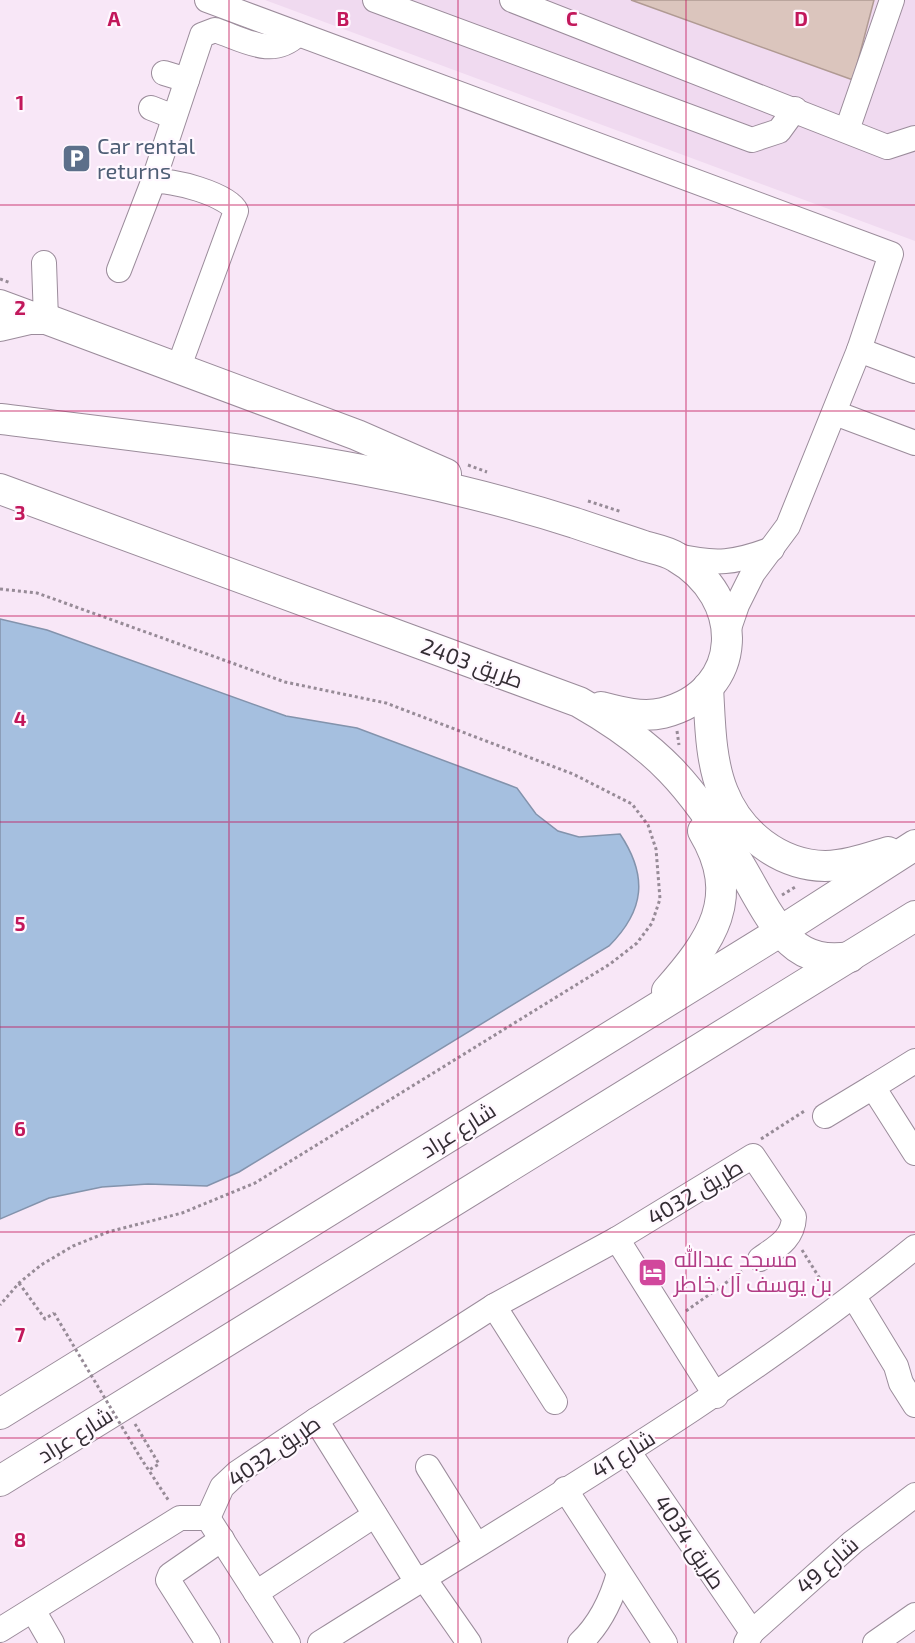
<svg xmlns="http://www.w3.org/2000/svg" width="915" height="1643" viewBox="0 0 915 1643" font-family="'Exo 2',Cairo,sans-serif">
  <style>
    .built { fill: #f0daf0 }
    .water { fill: #a5bfdf; stroke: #8393ac; stroke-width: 1.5 }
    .building { fill: #dbc5bd; stroke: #b09a93; stroke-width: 1.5 }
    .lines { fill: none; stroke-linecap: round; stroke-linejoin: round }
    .minor-casing { stroke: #9b8c9b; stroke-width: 26 }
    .major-casing { stroke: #9b8c9b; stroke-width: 32 }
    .path { stroke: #978b97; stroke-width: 3; stroke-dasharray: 3 3; stroke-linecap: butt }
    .minor { stroke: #fff; stroke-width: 24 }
    .major { stroke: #fff; stroke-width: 30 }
    .path-bridge { stroke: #978b97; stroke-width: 3; stroke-dasharray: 3 3; stroke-linecap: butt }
    .grid { fill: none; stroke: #c2185b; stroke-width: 1.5; stroke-opacity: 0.55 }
    .labels { text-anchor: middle; stroke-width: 4.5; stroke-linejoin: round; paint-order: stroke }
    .service-label { font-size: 22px; fill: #4e5e75; stroke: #fff8ff; text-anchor: start }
    .street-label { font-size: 22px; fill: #342d34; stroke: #fff8ff }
    .hotel-label { font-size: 22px; fill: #b23c85; stroke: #fff8ff; text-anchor: start }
    .grid-label { font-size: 20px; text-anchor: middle; font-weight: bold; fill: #c2185b; stroke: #fff8ff; stroke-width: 4.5; stroke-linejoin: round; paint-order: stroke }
  </style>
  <rect width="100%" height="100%" fill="#f8e7f7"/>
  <!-- built -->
  <polygon class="built" points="265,0 915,0 915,241"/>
  <!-- water -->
  <path class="water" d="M0 619 47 630 286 716 357 728 517 788 536 814 558 831 579 837 620 834C648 876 645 910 609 946L239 1172 207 1186 148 1184 102 1187 49 1198 0 1219Z"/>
  <!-- building -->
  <polygon class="building" points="631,0 874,0 853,80"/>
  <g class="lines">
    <defs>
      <g id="minor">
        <polyline points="207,0 891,254 859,350 788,526 753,573 737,605 728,631"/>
        <polyline points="375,0 752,140 779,131 795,109"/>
        <polyline points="512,0 887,147 915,138"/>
        <polyline points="164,73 187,80"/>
        <polyline points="151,108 174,117"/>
        <polyline points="847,130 892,0"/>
        <path d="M153 182C170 178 229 195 236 211L178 369"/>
        <path d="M119 270 153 182 202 35 215 30C245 40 272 59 298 34"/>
        <polyline points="0,302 46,319 44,263"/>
        <polyline points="859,350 915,371"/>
        <polyline points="835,413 915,443"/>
        <path d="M677 556C716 565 735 563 772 549"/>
        <polyline points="915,1061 873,1087 915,1153"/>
        <polyline points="825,1116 873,1087"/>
        <polyline points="617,1239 716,1396"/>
        <polyline points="854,1297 896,1366 901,1383 915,1405"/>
        <polyline points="494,1306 555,1402"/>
        <polyline points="316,1420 417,1582"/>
        <polyline points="628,1451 752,1632"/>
        <polyline points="428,1467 476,1544"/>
        <polyline points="565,1489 665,1643"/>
        <path d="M208 1518 222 1487 237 1473 316 1420 494 1306 617 1239 753 1156 794 1217C793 1239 777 1247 760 1259"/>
        <polyline points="208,1518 288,1643"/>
        <polyline points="423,1577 469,1643"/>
        <polyline points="256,1593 375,1515"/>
        <polyline points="33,1610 52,1643"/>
        <polyline points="0,1630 180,1518 208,1518"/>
        <polyline points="208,1643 168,1580 170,1575 222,1539"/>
        <path d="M320 1643C521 1516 730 1398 915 1247"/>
        <path d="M580 1643C600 1624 612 1599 619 1573"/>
        <polyline points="746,1643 752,1632 853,1542 915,1495"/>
        <polyline points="875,1643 915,1615"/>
      </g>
      <g id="major">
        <polyline points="0,326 30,319 46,319 357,435 446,474"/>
        <path d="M0 419C193 443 389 463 575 523 598 531 621 538 644 546 654 549 667 551 676 557 746 597 746 692 663 713 642 718 620 712 601 707"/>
        <path d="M0 489 579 702C658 747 691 785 738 862 753 886 770 924 791 942 808 958 828 960 850 957"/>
        <path d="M708 687C710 721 710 760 723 792 739 833 779 865 825 866 846 866 868 858 888 852"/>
        <path d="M667 991C711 941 743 898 703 831"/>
        <polyline points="0,1414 781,931 915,845"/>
        <polyline points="0,1481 915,916"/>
      </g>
    </defs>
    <!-- minor casing -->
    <use href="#minor" class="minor-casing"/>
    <!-- major casing -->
    <use href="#major" class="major-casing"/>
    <!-- path -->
    <g class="path">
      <polyline points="0,279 11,283"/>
      <polyline points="468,465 487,472"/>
      <polyline points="588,501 622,512"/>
      <polyline points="0,589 37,593 285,682 386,703 573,774 632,804 648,825 656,849 660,899 652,923 637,943 610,964 255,1183 182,1213 108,1232 73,1246 41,1265 19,1283 0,1305"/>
      <polyline points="677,731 679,745"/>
      <polyline points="782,895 797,886"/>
      <polyline points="761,1139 806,1110"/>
      <polyline points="802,1250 827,1290"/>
      <polyline points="19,1283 45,1319 54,1313"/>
      <polyline points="686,1311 744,1270"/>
      <polyline points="135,1424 159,1464 149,1470"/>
      <polyline points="140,1457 169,1501"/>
    </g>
    <!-- minor -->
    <use href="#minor" class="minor"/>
    <!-- major -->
    <use href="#major" class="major"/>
    <!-- path-bridge -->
    <polyline class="path-bridge" points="54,1313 140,1457"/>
  </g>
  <!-- grid -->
  <path class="grid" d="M229 0V1643M458 0V1643M686 0V1643M0 205H915M0 411H915M0 616H915M0 822H915M0 1027H915M0 1232H915M0 1438H915"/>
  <!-- icons -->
  <defs>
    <symbol id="parking-square" viewBox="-11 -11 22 22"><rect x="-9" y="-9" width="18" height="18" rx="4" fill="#5c6f8a" stroke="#fff8ff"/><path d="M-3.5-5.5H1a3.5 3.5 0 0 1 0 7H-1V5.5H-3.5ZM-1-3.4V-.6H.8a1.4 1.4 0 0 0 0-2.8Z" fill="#fff"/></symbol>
    <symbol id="hotel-square" viewBox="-11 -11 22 22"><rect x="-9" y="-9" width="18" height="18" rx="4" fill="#d1479c" stroke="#fff8ff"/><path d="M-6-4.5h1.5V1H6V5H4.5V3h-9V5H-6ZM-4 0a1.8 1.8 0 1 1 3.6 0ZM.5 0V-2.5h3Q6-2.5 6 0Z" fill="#fff"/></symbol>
  </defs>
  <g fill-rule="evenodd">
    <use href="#parking-square" x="60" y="142" width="33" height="33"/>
    <use href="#hotel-square" x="636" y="1256" width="33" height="33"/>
  </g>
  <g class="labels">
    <!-- service labels -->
    <g class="service-label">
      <text x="97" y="154">Car rental<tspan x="97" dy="25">returns</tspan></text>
    </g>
    <!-- street labels -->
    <g class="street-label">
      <text transform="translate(472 663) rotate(20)" y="8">طريق 2403</text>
      <text transform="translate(458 1130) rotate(-32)" y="8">شارع عراد</text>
      <text transform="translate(695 1192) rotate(-31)" y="8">طريق 4032</text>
      <text transform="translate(75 1435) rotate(-32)" y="8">شارع عراد</text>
      <text transform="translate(274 1451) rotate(-35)" y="8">طريق 4032</text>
      <text transform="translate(623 1454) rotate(-32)" y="8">شارع 41</text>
      <text transform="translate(690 1542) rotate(56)" y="8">طريق 4034</text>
      <text transform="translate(827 1565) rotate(-41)" y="8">شارع 49</text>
    </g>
    <!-- hotel labels -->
    <g class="hotel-label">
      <text x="674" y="1267">مسجد عبدالله<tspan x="674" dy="25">بن يوسف آل خاطر</tspan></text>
    </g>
  </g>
  <g class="grid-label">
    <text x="114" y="26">A</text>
    <text x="343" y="26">B</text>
    <text x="572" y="26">C</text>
    <text x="801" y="26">D</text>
    <text x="20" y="110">1</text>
    <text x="20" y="315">2</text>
    <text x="20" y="520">3</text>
    <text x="20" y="726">4</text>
    <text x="20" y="931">5</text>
    <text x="20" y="1136">6</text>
    <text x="20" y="1342">7</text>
    <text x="20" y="1547">8</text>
  </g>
</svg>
